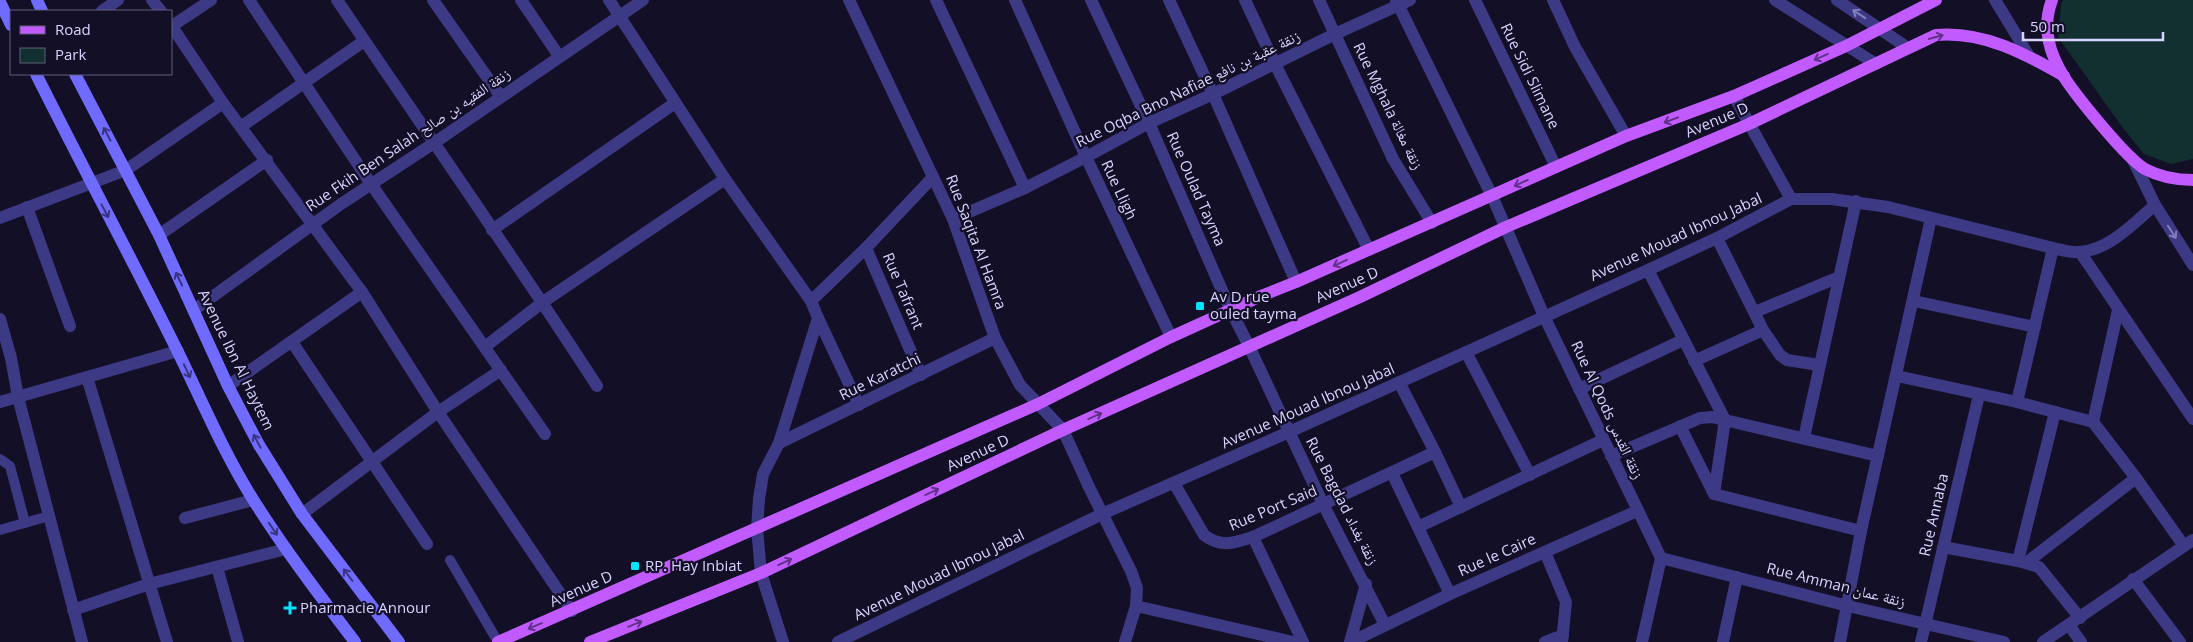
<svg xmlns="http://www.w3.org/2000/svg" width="2193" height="642" viewBox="0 0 2193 642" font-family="'Open Sans','Noto Naskh Arabic',sans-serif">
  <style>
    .green { fill: #12302f }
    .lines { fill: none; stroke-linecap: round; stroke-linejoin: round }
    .service { stroke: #3d3a85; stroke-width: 10 }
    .minor { stroke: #3d3a85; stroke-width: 12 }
    .tertiary { stroke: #3d3a85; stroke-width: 12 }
    .secondary { stroke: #6f6bff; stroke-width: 12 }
    .primary { stroke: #c25bff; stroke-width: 12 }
    .oneway { stroke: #837fbc }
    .oneway2 { stroke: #623188 }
    .oneway3 { stroke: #38347d }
    .poi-dot { fill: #00e5ff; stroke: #130f26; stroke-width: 2 }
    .labels { text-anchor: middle; stroke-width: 4.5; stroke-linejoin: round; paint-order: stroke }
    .street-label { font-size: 15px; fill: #d9d4ff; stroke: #130f26 }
    .poi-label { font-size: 15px; fill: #d9d4ff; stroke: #130f26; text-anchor: start }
  </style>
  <rect width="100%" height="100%" fill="#130f26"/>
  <!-- green -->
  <polygon class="green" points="2063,0 2193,0 2193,159 2171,164 2144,154 2123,128 2058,37 2061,5"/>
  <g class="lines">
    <!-- service -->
    <g class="service">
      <polyline points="0,459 10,466 25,523"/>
      <polyline points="0,530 49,516"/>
      <polyline points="450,560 498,642"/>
    </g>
    <!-- minor -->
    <g class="minor">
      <polyline points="152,0 161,11"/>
      <polyline points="249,0 371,184 545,434"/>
      <path d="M337 0C424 129 513 256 597 386"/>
      <polyline points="433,0 501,97"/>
      <polyline points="521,0 559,56"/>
      <polyline points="609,0 725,179 811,301 818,318 779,443 763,474 759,499 757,528 761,573 783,642"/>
      <polyline points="849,0 953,219 995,338 1020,385 1063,430 1089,487 1131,571 1137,588 1136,606 1125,642"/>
      <polyline points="936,0 1025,188"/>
      <polyline points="1015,0 1086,157 1171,337"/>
      <polyline points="1091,0 1149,123 1231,311 1249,346 1323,504 1385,625"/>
      <polyline points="1169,0 1213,94 1296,282"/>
      <polyline points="1245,0 1275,64 1369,250"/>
      <polyline points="1319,0 1393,159 1432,223"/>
      <polyline points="1396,0 1492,196 1544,316 1661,558 1642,642"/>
      <polyline points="1475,0 1556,167"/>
      <polyline points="1553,0 1575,47 1626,136"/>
      <polyline points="1995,0 2029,56"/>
      <polyline points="102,11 118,0"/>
      <polyline points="171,25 223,103 362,292 438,412 572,611"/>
      <polyline points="172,26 211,0"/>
      <polyline points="1734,96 1791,199"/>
      <polyline points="242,126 364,41"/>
      <polyline points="27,207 70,326"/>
      <polyline points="0,218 126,170 223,103"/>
      <polyline points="953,219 1025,188 1086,157 1149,123 1213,94 1335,34 1410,0"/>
      <polyline points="492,230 675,103"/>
      <polyline points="159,235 267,160"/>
      <polyline points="1717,238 1763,330 1780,355 1787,360 1819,365"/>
      <polyline points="866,248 921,375"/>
      <polyline points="2080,252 2193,419"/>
      <polyline points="1648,270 1725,420 1714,494"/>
      <polyline points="811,301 866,248 933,177"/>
      <polyline points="1914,301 2035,327"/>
      <polyline points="194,310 341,204 434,143 643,0"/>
      <polyline points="1755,312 1839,277"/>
      <polyline points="818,318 859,405"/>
      <polyline points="0,319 11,358 18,397 82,642"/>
      <polyline points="292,342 427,544"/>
      <polyline points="486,346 543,302 725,179"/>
      <polyline points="1466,352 1530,475"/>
      <polyline points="1694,361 1763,330"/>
      <polyline points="1897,376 2017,402 2093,422 2136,478 2184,546"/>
      <polyline points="87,377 167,642"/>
      <polyline points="1399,382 1435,452 1461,507"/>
      <polyline points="228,386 362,292"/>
      <polyline points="1579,389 1683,340"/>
      <polyline points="0,402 178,351"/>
      <polyline points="2017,402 2053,248"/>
      <polyline points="2093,422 2118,310"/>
      <polyline points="1680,426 1714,494 1861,531"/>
      <polyline points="1804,438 1856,201"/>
      <polyline points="779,443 995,338"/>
      <polyline points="1611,456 1700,418 1712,417 1878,456"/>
      <polyline points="1392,473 1450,594"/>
      <path d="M1174 483 1204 535C1221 548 1234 543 1253 537L1435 452"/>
      <polyline points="302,514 438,412 501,370"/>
      <polyline points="185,518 253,500"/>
      <polyline points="1418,527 1603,440"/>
      <polyline points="1253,537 1303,642"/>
      <polyline points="1943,547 2018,561 2039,567 2080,618"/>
      <polyline points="1545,552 1566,602 1562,642"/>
      <polyline points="1661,558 1848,606 2004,642"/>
      <polyline points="2018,561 2055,412"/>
      <polyline points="2026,563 2136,478"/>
      <polyline points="217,567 238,642"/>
      <polyline points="2133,579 2180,642"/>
      <polyline points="1136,606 1293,642"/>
      <polyline points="73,610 149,584 286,549"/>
      <polyline points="2069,625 2081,642"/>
      <path d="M838 642 1102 514 1289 432 1648 270 1717 238 1791 199H1831L1888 207 2053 248C2062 250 2072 253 2080 252 2109 250 2134 223 2155 205"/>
      <polyline points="1350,642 1366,584"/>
      <polyline points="1351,642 1450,594 1637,511"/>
      <polyline points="1545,642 1563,635"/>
      <polyline points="1723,642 1737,577"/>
      <polyline points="1840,642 1861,531 1931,218"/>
      <polyline points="1921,642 1979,395"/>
      <polyline points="2043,642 2193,540"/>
    </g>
    <!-- tertiary -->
    <g class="tertiary">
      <polyline points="1775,0 1876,64"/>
      <polyline points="1837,0 1908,48"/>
      <polyline points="2132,158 2155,205 2193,265"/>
    </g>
    <!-- secondary -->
    <g class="secondary">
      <polyline points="37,0 42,11"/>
      <polyline points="0,2 11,25"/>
      <path d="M36 74C80 162 126 248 170 336 198 391 221 449 254 501 285 550 320 596 355 642"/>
      <polyline points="75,74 159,235 228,386 259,445 302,514 399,642"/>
    </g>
    <!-- primary -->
    <g class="primary">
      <path d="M2052 0C2047 13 2046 28 2049 42 2051 52 2058 67 2064 77 2077 97 2126 158 2145 169 2160 177 2176 180 2193 180"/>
      <polyline points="498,642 1038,404 1171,337 1261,296 1296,282 1626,136 1734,96 1846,46 1936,0"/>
      <path d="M590 642 761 573 1063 430 1360 297 1506 227 1749 124 1936 35C1983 31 2024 53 2064 76"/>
    </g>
  </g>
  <!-- one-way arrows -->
  <defs><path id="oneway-shaft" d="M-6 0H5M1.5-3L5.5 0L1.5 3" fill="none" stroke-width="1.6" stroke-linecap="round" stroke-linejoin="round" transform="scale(1.25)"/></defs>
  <g class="oneway">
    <use href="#oneway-shaft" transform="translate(1859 14) rotate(-147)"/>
    <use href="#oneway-shaft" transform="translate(2172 232) rotate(57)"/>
  </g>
  <g class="oneway2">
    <use href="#oneway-shaft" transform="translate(1936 37) rotate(-16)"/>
    <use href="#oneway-shaft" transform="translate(1821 57) rotate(156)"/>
    <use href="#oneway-shaft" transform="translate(1671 120) rotate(159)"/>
    <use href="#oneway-shaft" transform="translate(1521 183) rotate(155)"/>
    <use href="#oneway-shaft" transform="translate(1340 263) rotate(156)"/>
    <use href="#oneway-shaft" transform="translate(1095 416) rotate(-24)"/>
    <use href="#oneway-shaft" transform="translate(932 492) rotate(-25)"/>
    <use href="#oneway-shaft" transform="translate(785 562) rotate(-25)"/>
    <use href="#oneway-shaft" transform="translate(635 624) rotate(-22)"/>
    <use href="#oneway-shaft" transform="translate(535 626) rotate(157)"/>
  </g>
  <g class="oneway3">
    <use href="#oneway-shaft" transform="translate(107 134) rotate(-118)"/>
    <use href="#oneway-shaft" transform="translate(105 211) rotate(62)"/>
    <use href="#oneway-shaft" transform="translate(179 279) rotate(-115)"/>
    <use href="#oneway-shaft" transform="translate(187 371) rotate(65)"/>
    <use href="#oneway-shaft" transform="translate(257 441) rotate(-118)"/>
    <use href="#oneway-shaft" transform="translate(273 529) rotate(56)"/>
    <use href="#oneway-shaft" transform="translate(348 575) rotate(-127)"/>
  </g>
  <!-- markers -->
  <g class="poi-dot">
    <rect x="1195" y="301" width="10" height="10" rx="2.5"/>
    <rect x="630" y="561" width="10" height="10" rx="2.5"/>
    <path d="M287.5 600.5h5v5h5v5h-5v5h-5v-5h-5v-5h5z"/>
  </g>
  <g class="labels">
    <!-- street labels -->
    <g class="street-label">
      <text transform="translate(1530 76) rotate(64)" y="5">Rue Sidi Slimane</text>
      <text transform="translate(1188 89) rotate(-26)" y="5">Rue Oqba Bno Nafiae زنقة عقبة بن نافع</text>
      <text transform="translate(1388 106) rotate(64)" y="5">Rue Mghala زنقة مغالة</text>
      <text transform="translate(1717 120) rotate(-23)" y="5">Avenue D</text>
      <text transform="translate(408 140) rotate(-34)" y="5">Rue Fkih Ben Salah زنقة الفقيه بن صالح</text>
      <text transform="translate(1196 189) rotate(66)" y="5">Rue Oulad Tayma</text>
      <text transform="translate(1119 190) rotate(65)" y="5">Rue Lligh</text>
      <text transform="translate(1676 237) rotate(-25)" y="5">Avenue Mouad Ibnou Jabal</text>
      <text transform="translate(976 242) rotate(69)" y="5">Rue Saqita Al Hamra</text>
      <text transform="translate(1347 285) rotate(-24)" y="5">Avenue D</text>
      <text transform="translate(903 291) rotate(67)" y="5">Rue Tafrant</text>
      <text transform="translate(236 360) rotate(64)" y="5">Avenue Ibn Al Haytem</text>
      <text transform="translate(880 377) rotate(-26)" y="5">Rue Karatchi</text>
      <text transform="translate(1308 406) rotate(-24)" y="5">Avenue Mouad Ibnou Jabal</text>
      <text transform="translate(1607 410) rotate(65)" y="5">Rue Al Qods زنقة القدس</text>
      <text transform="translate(978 453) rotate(-25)" y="5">Avenue D</text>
      <text transform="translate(1342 501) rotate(63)" y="5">Rue Bagdad زنقة بغداد</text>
      <text transform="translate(1273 508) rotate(-23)" y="5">Rue Port Said</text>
      <text transform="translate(1934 515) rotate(-77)" y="5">Rue Annaba</text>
      <text transform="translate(1497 555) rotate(-24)" y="5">Rue le Caire</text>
      <text transform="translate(939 575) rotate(-26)" y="5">Avenue Mouad Ibnou Jabal</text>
      <text transform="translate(1836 585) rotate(14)" y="5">Rue Amman زنقة عمان</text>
      <text transform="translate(581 589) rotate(-24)" y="5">Avenue D</text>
    </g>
    <!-- poi labels -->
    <g class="poi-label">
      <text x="1210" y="302">Av D rue<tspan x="1210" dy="17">ouled tayma</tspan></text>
      <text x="645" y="571">RP. Hay Inbiat</text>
      <text x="300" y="613">Pharmacie Annour</text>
    </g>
  </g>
  <!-- legend -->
  <rect x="10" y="10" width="162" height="65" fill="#130f26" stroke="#625e7d"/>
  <rect x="20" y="26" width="25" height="8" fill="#c25bff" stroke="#625e7d"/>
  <text x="55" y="35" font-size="15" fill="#d9d4ff">Road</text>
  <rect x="20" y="48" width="25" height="15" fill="#12302f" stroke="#625e7d"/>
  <text x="55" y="60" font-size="15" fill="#d9d4ff">Park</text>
  <!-- scale -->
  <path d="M2023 32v8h140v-8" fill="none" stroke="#d9d4ff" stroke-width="2.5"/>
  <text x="2030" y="32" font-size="15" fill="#d9d4ff" stroke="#130f26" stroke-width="4" paint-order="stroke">50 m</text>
</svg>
